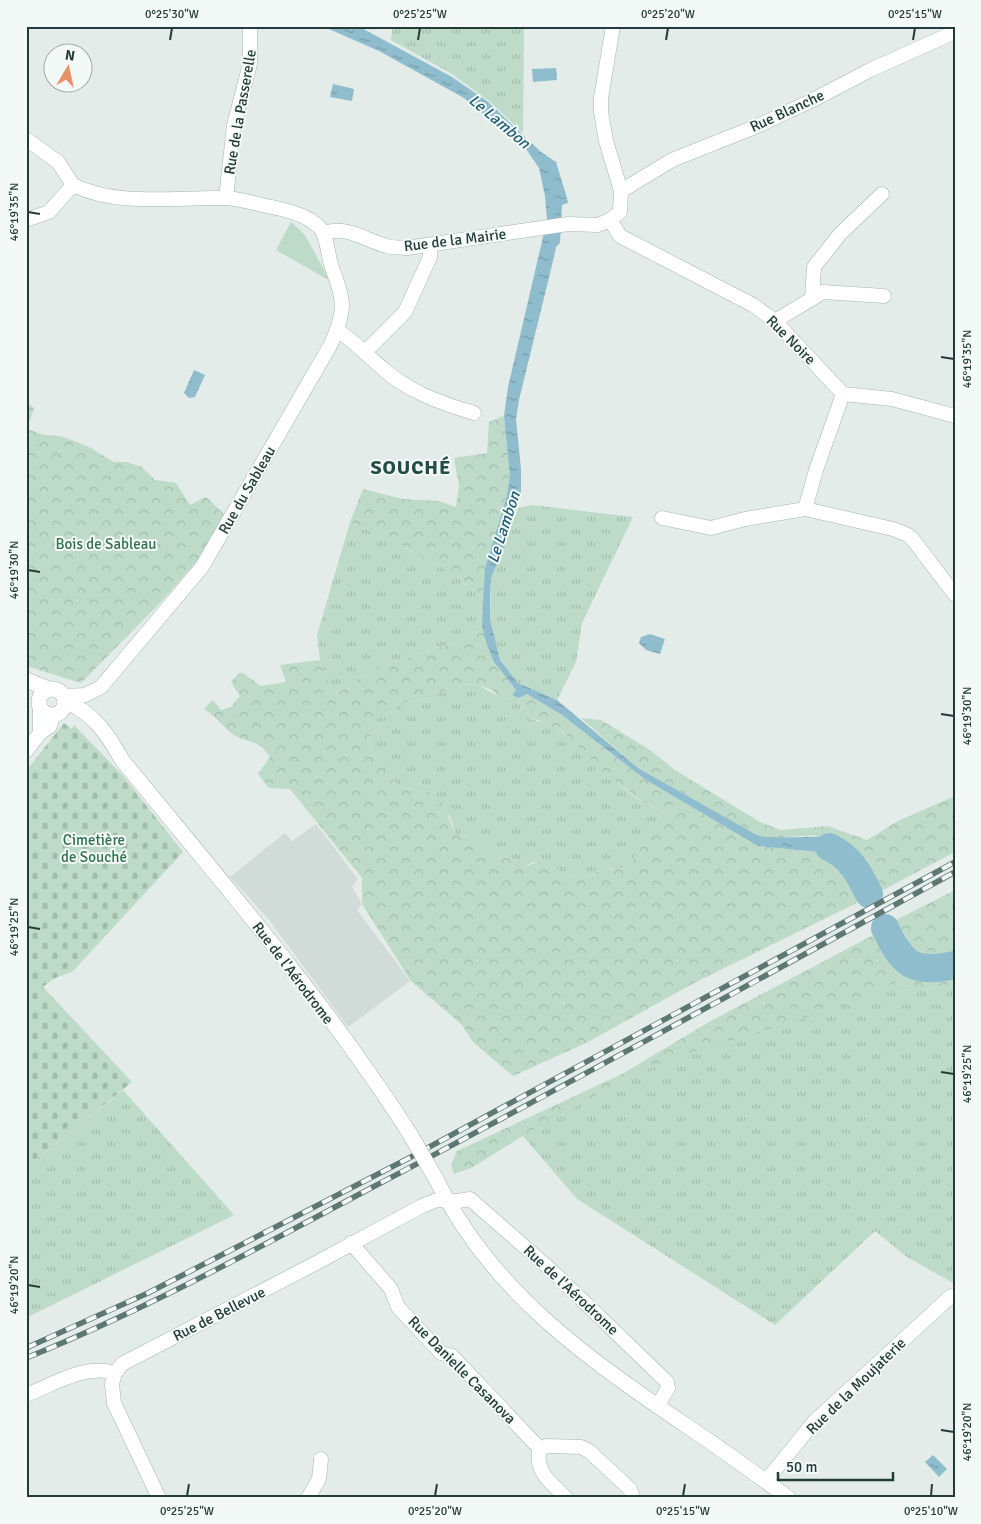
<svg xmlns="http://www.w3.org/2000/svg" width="981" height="1524" viewBox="0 0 981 1524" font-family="Signika,sans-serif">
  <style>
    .built { fill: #d1dcd8 }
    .grass { fill: url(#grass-tufts) }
    .forest { fill: url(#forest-crowns) }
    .cemetery { fill: url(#cemetery-stones) }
    .green { fill: #bedbc9 }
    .water { fill: url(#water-ripples) }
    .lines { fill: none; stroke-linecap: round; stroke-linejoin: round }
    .river { stroke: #8fbdcd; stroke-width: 28 }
    .minor-casing { stroke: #a6b4b0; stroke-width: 15 }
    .tertiary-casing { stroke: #a6b4b0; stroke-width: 16 }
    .minor { stroke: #fff; stroke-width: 14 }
    .tertiary { stroke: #fff; stroke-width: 15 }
    .rail-casing { stroke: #5f7773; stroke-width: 5.5 }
    .rail { stroke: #f3f9f6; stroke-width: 4; stroke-dasharray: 11; stroke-linecap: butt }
    .tertiary-bridge-casing { stroke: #a6b4b0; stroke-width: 16; stroke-linecap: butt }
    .tertiary-bridge { stroke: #fff; stroke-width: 15 }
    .ticks { fill: none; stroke: #243c38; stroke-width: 2 }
    .labels { text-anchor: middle; stroke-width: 4; stroke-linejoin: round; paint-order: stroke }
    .street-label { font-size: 15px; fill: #243c38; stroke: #f3f9f6 }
    .park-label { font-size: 15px; fill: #317050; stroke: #f3f9f6 }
    .water-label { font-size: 16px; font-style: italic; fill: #225e74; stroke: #f3f9f6 }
    .district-label { font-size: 20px; font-weight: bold; letter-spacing: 1px; fill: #214d46; stroke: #f3f9f6 }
    .neatline { fill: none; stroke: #243c38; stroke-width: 2 }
    .ticks-label { font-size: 12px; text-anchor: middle; fill: #243c38 }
  </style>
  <defs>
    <pattern id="grass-tufts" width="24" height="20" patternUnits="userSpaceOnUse" patternTransform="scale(1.25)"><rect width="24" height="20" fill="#bedbc9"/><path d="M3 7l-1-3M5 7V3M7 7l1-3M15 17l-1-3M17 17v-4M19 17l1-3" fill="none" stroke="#a3bdad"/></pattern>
    <pattern id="forest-crowns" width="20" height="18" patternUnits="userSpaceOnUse" patternTransform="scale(1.25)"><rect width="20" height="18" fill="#bedbc9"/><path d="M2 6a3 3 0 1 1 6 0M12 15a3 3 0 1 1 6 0" fill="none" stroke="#a3bdad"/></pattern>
    <pattern id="cemetery-stones" width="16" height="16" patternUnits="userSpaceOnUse" patternTransform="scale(1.25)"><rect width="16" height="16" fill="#bedbc9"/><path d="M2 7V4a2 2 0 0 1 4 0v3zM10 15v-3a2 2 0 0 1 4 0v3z" fill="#a3bdad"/></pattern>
    <pattern id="water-ripples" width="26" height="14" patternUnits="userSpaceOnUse" patternTransform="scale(1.25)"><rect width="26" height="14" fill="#8fbdcd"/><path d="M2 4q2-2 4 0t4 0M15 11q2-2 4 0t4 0" fill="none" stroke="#759ba7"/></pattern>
  </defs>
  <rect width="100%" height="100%" fill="#e3ece9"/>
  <!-- built -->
  <polygon class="built" points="316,824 358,879 352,887 362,904 357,910 410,981 348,1027 270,921 230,877 285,833 292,841"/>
  <!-- grass -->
  <g class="grass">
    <polygon points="393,26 524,26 523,133 489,101 452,74 391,40"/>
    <polygon points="532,505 633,517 582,623 576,662 557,700 518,683 500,660 490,620 491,578 518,508"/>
    <path d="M350 522C395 544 448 563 483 599L482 626 473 627 464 639 391 663 349 684 334 696 320 660 317 635Z"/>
    <path d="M474 684C486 688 497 697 508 699L512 695 519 698 520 707 529 719C578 727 603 778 643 802 650 806 657 809 664 812L628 868 603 869 586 878 562 875 555 866 534 862 523 867 512 859 487 854 467 835H456L450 817 430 792 402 789 371 754 369 723 405 702 431 698 454 685Z"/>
    <path d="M895 983 925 990 955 983V1284L907 1257 875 1231 775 1325 577 1199 523 1136C573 1108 622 1077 675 1057 748 1030 825 1018 895 983Z"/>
    <polygon points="123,1090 234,1215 26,1318 26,1168"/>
  </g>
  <!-- forest -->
  <g class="forest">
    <polygon points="26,402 34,408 27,429 44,435 61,436 89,447 114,462 127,462 142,467 155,480 176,483 190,505 206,497 224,514 197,561 163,600 81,683 26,666"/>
    <path d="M504 416 510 477 506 499 485 568 483 599C448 563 395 544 350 522L363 489 403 499 439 501 456 507 459 486 454 458 487 453 489 422Z"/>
    <path d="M482 626 494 662 516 690 508 699 499 697 492 690 474 684 454 685 431 698 405 702 369 724 371 754 402 789 430 792 443 804 456 835C475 835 477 839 487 854L512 859 523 867 544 860 555 866 563 875 586 878 603 869 628 868 664 812 643 802 601 770 581 748 563 732 538 720 529 719 520 707 519 698 527 694 562 715 646 780 758 846 819 852 853 872 857 903 696 982 586 1043 513 1076 473 1042 462 1025 411 981 362 904V878L290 789 269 788 258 774 270 757C259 741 254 744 238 737 229 734 215 715 204 709L213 700 221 710 231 707 240 696 231 682 239 673H243L261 686 286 682 280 665 320 660 334 696 349 684 391 663 464 639 473 627Z"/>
    <polygon points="581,718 601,720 650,750 675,770 760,822 781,830 828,826 867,840 898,821 955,796 955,852 883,890 862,868 859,856 814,835 771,839 757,835 638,768"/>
    <polygon points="955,890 955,958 921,961 905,948 907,938 896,920"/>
    <polygon points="875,934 901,966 934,974 955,971 955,983 925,990 895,983 864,998 823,1013 676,1057 627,1078 523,1136 473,1167 454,1174 451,1165 457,1151 622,1074 709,1022"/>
  </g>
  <!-- cemetery -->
  <polygon class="cemetery" points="64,723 72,729 74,725 124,777 183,852 73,971 53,979 43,987 132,1082 26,1168 26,771"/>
  <!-- green -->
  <polygon class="green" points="291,222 305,235 330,281 276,250"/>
  <!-- water -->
  <g class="water">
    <path d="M322 26H358L452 77 487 101 541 152 556 162 567 198 568 203 562 205 560 243 556 247 554 257 519 400 516 419 521 469V493L507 540 491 578 490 598V619L500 660 518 683 557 700 638 768 757 835C791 845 850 819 862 868L853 872 819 852 758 846 646 780 562 715 527 694 519 698 512 695 516 690 494 662 487 645 482 626 483 599 485 568 506 499 510 477 504 416 508 387 547 220 545 196 539 168 526 149 464 98 379 51Z"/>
    <polygon points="556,68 557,80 533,82 532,69"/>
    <polygon points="333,84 354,89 352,101 330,97"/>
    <polygon points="194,370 205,375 195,397 189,398 184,393"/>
    <polygon points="650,634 665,639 660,654 646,650 639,643 641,637"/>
    <path d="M905 948 921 961 955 958V971C926 976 912 978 891 955Z"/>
    <polygon points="933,1455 947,1469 939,1477 925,1462"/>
  </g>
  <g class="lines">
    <!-- river -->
    <g class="river">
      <path d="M829 847C851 857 859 874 869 894"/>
      <path d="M885 928C903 965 913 974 955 965"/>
    </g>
    <defs>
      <g id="minor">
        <polyline points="26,139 58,162 73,185"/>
        <polyline points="621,191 672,160 755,127 813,100 870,70 955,32"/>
        <polyline points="226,198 234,125 250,64 250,26"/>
        <polyline points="26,220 49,212 73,185"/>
        <polyline points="610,220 620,236 753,305 775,321 843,394 892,399 955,416"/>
        <path d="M323 233C346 225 365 240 387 246 393 248 400 247 407 248L568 224 598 225 610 220 620 212 621 191 606 141 601 112V98L613 26"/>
        <polyline points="812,298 814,267 840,234 882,194"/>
        <polyline points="775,321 823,292 884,296"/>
        <path d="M337 330C354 341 366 354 381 367 407 391 440 403 474 413"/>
        <polyline points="366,351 405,312 430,257 430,246"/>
        <polyline points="805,509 816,470 843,394"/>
        <polyline points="662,518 711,528 745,519 805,509 893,529 908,535 914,541 955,595"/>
        <path d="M63 696 85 695 101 687 202 567 331 344C347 308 344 301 331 265 328 254 327 236 320 228 308 215 289 211 272 207 256 204 239 198 223 198 175 197 118 207 73 185"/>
        <polyline points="40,708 40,733 50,726 53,715"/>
        <polyline points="26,751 40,733"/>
        <path d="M351 1243 391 1289 398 1307 441 1353 452 1356 540 1449C533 1471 552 1483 566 1498"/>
        <path d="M26 1395C52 1385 87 1363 115 1373"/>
        <polyline points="540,1449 547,1446 581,1447 589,1451 630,1489 633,1498"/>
        <polyline points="766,1481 814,1422 951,1296"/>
        <polyline points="159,1498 114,1403 112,1384 115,1373 122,1364 316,1263 422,1206 437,1200 458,1201 470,1199 551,1270 667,1382 668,1388 658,1405"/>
        <polyline points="308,1498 319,1479 321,1459"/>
      </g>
      <g id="tertiary">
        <polyline points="26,680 49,689"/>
        <circle cx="52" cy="702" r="13"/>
        <path d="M65 700C94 715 106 731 122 760 221 881 325 1001 410 1134"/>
        <path d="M436 1179C512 1333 659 1398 788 1498"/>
      </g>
    </defs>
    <!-- minor casing -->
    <use href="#minor" class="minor-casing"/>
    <!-- tertiary casing -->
    <use href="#tertiary" class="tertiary-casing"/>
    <!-- minor -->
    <use href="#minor" class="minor"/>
    <!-- tertiary -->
    <use href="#tertiary" class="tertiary"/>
    <defs>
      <g id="rail">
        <polyline points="26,1348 148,1293 409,1158 955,862"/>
        <path d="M26 1358C145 1310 258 1248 371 1188 567 1085 761 978 955 872"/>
      </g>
    </defs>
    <!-- rail casing -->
    <use href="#rail" class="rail-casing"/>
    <!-- rail -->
    <use href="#rail" class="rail"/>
    <defs>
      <polyline id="tertiary-bridge" points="410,1134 436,1179"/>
    </defs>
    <!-- tertiary-bridge casing -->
    <use href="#tertiary-bridge" class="tertiary-bridge-casing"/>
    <!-- tertiary-bridge -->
    <use href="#tertiary-bridge" class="tertiary-bridge"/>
  </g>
  <!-- ticks -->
  <path class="ticks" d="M170 40 172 28M418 40 420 28M666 40 668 28M913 40 915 28M28 212 40 214M941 357 954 359M28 570 40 572M941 714 954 716M28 927 40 929M941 1072 954 1074M28 1285 40 1287M941 1430 954 1432M187 1496 189 1484M435 1496 437 1484M683 1496 685 1484M931 1496 932 1484"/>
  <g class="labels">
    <!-- street labels -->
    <g class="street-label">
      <text transform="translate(787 111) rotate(-25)" y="5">Rue Blanche</text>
      <text transform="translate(240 112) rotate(-80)" y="5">Rue de la Passerelle</text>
      <text transform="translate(455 240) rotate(-7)" y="5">Rue de la Mairie</text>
      <text transform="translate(791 340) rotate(45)" y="5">Rue Noire</text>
      <text transform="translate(247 490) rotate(-60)" y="5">Rue du Sableau</text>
      <text transform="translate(293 973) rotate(53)" y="5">Rue de l'Aérodrome</text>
      <text transform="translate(571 1290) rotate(43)" y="5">Rue de l'Aérodrome</text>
      <text transform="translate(219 1314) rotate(-27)" y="5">Rue de Bellevue</text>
      <text transform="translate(462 1370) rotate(45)" y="5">Rue Danielle Casanova</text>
      <text transform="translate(856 1386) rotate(-44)" y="5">Rue de la Moujaterie</text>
    </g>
    <!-- park labels -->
    <g class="park-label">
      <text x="106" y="549">Bois de Sableau</text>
      <text x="94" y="845">Cimetière<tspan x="94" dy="17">de Souché</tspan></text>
    </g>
    <!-- water labels -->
    <g class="water-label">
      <text transform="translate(500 121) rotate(40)" y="6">Le Lambon</text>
      <text transform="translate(503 527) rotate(-72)" y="6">Le Lambon</text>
    </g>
    <!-- district labels -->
    <g class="district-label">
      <text x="411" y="474">SOUCHÉ</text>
    </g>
  </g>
  <!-- border -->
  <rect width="981" height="1524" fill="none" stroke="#f3f9f6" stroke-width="55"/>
  <!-- north arrow -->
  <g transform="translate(68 68) rotate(9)"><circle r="24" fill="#f3f9f6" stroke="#a0adaa"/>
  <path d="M0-4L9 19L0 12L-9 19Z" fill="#e89265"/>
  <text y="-8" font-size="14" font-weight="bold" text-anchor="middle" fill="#243c38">N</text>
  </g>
  <!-- scale -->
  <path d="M778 1472v8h115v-8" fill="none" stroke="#243c38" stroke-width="2.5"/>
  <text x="786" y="1472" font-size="15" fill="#243c38" stroke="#f3f9f6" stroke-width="4" paint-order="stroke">50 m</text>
  <rect x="28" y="28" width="926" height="1468" class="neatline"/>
  <g class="ticks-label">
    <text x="172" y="18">0°25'30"W</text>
    <text x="420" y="18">0°25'25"W</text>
    <text x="668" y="18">0°25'20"W</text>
    <text x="915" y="18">0°25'15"W</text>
    <text transform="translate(14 212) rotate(-90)" y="4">46°19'35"N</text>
    <text transform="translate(967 359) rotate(-90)" y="4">46°19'35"N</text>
    <text transform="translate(14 570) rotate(-90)" y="4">46°19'30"N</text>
    <text transform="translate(967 716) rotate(-90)" y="4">46°19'30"N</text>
    <text transform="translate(14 927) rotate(-90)" y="4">46°19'25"N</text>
    <text transform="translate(967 1074) rotate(-90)" y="4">46°19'25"N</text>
    <text transform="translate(14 1285) rotate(-90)" y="4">46°19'20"N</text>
    <text transform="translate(967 1432) rotate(-90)" y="4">46°19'20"N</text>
    <text x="187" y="1515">0°25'25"W</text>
    <text x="435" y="1515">0°25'20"W</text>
    <text x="683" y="1515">0°25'15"W</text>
    <text x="931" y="1515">0°25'10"W</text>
  </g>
</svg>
